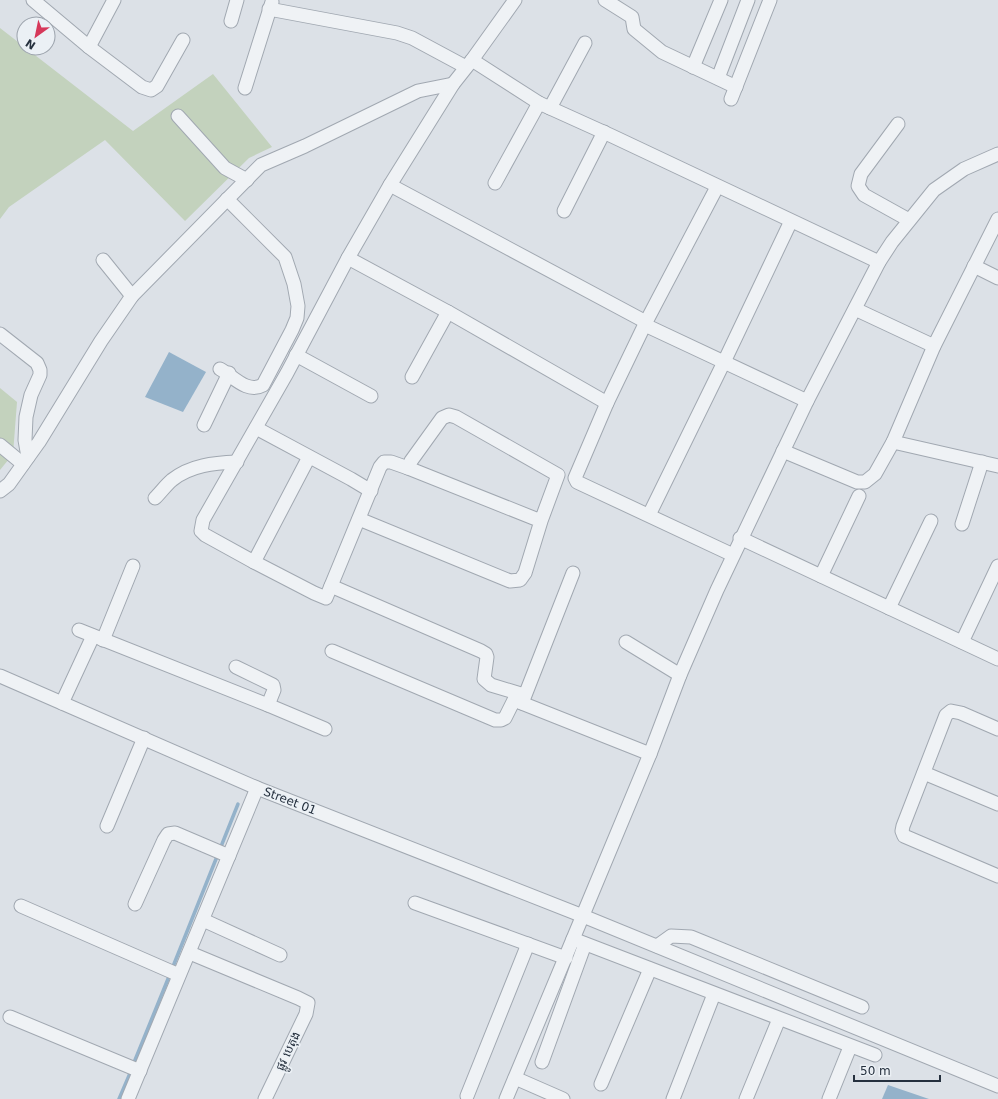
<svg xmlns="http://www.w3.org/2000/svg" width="998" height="1099" viewBox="0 0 998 1099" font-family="'DejaVu Sans','Noto Sans Khmer',sans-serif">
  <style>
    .green { fill: #c3d2bd }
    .water { fill: #94b2ca }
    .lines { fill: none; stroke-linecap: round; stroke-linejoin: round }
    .stream { stroke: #94b2ca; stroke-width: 3.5 }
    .minor-casing { stroke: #a1a8b1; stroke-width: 15 }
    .minor { stroke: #eff2f5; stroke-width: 13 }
    .labels { text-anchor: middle; stroke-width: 3.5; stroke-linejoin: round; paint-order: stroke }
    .street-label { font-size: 12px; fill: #25303e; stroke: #ebf0f5 }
  </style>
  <rect width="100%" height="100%" fill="#dce1e7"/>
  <!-- green -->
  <g class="green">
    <polygon points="0,28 133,131 213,74 272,147 249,158 185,221 105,140 9,207 0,219"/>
    <polygon points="0,388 17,402 13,454 0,470"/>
  </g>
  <!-- water -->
  <g class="water">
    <polygon points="169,352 206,372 183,412 145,397"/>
    <polygon points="888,1085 929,1099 882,1099"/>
  </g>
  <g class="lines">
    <!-- stream -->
    <g class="stream">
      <polyline points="172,969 238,804"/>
      <polyline points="133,1065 170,974"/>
      <polyline points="119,1099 131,1071"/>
    </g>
    <defs>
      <g id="minor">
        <polyline points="33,0 89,47 142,87 151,90 157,86 183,40"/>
        <polyline points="605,0 632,17 634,29 662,52 736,87"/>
        <polyline points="269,9 397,33 412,38 466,67"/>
        <polyline points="231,21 237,0"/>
        <polyline points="89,47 114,0"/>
        <polyline points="472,60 539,103 612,136 879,262"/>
        <polyline points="693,67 721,0"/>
        <polyline points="718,78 748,0"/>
        <polyline points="245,88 272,2"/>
        <polyline points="731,99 770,0"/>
        <polyline points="550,108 585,43"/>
        <polyline points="178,116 225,168 247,180"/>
        <polyline points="898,124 861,174 858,186 864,195 909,220"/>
        <polyline points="495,183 539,103"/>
        <polyline points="390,185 646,322"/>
        <polyline points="717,187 646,322 607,403 575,478 577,482 733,555"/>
        <polyline points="564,211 604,132"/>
        <polyline points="348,258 448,312 607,403"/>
        <polyline points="103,260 132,296"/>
        <polyline points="974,266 998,278"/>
        <polyline points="855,309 934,346"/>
        <polyline points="645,325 807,401"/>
        <polyline points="0,334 37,363 40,370 40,375 31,395 26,417 25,440 28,457"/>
        <polyline points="296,355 371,396"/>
        <path d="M220 369C233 376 247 394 263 385L292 330 297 318 298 306 294 284 285 257 227 199"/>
        <polyline points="412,377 448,312"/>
        <polyline points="204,425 229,373"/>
        <polyline points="256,428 351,479 371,491"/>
        <polyline points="893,442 998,466"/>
        <polyline points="0,445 23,464"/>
        <polyline points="783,451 857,482 865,482 875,474 893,442 934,346 998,219"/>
        <polyline points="309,457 254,562 314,593 326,598 380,467 384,462 391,462 408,468"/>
        <polyline points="0,491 9,484 39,442 101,341 132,296 261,165 305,146 418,91 453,84"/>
        <path d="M155 498C161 492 166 485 172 480 191 465 214 463 237 462"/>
        <polyline points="649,515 724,362 791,221"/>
        <polyline points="359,519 510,581 520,580 525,573 541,521 558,475 456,417 449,415 442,418 411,461 408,468 541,521"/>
        <polyline points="962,524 982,462"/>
        <polyline points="740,538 998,659"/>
        <polyline points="254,562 205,535 201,531 203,520 287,373 348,258 390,185 453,84 472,60 515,0"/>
        <polyline points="821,576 859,496"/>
        <polyline points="331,586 481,651 486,654 487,657 484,679 491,685 524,695"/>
        <polyline points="889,608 931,521"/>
        <polyline points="79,630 268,705 325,729"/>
        <polyline points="103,640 133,566"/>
        <polyline points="626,642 680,675"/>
        <polyline points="962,642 998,566"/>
        <polyline points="332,651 495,720 501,720 505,718 514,700 650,754"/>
        <polyline points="236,667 273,685 274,690 268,705"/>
        <polyline points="0,676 257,788 583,916 998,1086"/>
        <polyline points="62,703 93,636"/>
        <polyline points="522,703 573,573"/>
        <polyline points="998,729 961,713 951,711 946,715 903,826 902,831 904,836 998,876"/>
        <polyline points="924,773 998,804"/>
        <polyline points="107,826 144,738"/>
        <polyline points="415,903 566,958"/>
        <polyline points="135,904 164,840 168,834 175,833 229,856"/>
        <polyline points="21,906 179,975"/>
        <polyline points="203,920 280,955"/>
        <polyline points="573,939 875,1055"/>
        <polyline points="657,946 671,936 691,937 862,1007"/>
        <polyline points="190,953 298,998 308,1003 306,1014 265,1099"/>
        <polyline points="10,1017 140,1071"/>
        <polyline points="542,1062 585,944"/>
        <polyline points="515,1078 563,1099"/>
        <polyline points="601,1084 650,969"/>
        <polyline points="467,1096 528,944"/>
        <polyline points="128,1099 257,788"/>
        <polyline points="506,1099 573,939 650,754 680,675 717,590 807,401 879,262 892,242 934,190 964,169 998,154"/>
        <polyline points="673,1099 714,994"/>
        <polyline points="746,1099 779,1019"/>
        <polyline points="829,1099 850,1047"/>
      </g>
    </defs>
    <!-- minor casing -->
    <use href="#minor" class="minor-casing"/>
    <!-- minor -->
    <use href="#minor" class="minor"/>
  </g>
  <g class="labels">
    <!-- street labels -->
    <g class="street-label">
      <text transform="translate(290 801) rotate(21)" y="4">Street 01</text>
      <text transform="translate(288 1051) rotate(-65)" y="4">ផ្លូវ បេតុង</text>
    </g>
  </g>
  <!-- north arrow -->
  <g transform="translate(36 36) rotate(213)"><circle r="19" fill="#ebf0f5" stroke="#9ca3ac"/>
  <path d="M0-3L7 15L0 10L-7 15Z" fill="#d6385a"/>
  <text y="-6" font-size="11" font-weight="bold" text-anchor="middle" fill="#25303e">N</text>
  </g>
  <!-- scale -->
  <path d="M854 1075v6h86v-6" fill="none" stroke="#25303e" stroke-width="2"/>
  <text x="860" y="1075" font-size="12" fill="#25303e" stroke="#ebf0f5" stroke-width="3" paint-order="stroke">50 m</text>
</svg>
